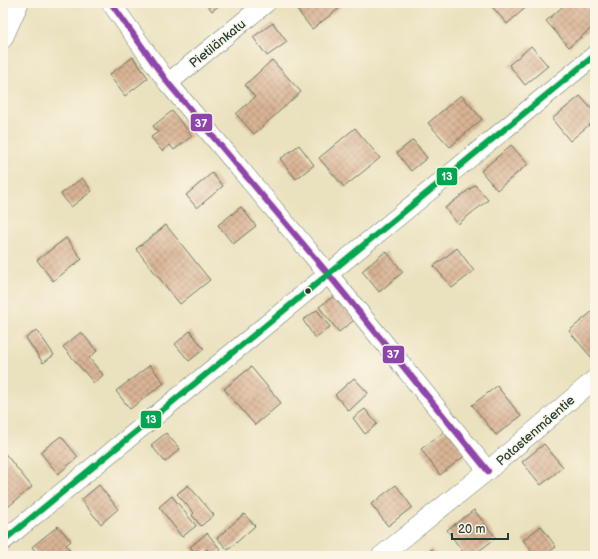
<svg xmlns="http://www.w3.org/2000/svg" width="598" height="559" viewBox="0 0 598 559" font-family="'Balsamiq Sans',sans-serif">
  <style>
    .building { fill: url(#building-cross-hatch) }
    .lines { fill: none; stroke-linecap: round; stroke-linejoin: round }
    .street-casing { stroke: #667664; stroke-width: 20 }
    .street { stroke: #fff; stroke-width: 19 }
    .bus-1-casing { stroke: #fcf5e5; stroke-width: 9 }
    .bus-2-casing { stroke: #fcf5e5; stroke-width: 9 }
    .bus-1 { stroke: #8e44ad; stroke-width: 6 }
    .bus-2 { stroke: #00a651; stroke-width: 6 }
    .bus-dot { fill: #1f3d34; stroke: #fcf5e5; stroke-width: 1.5 }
    .labels { text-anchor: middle; stroke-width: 3; stroke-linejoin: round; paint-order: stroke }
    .street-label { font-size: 13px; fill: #1f3d34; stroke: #fcf5e5 }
    .line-badge { stroke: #fcf5e5; stroke-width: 1.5 }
    .badge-label { font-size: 11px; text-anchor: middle; font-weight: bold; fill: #fff }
  </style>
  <defs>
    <pattern id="building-cross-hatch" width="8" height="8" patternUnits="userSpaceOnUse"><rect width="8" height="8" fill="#dab495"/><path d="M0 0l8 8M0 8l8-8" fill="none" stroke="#b0947a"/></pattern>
  </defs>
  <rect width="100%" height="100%" fill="#fcf5e5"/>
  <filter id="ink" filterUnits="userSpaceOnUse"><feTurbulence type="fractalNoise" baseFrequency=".025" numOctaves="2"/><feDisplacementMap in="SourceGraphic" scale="8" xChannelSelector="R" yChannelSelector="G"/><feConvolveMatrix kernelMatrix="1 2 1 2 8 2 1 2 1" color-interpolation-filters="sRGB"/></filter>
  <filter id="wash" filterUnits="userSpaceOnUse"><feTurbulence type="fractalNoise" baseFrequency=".012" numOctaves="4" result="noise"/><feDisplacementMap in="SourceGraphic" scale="16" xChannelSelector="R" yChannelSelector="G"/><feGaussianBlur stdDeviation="0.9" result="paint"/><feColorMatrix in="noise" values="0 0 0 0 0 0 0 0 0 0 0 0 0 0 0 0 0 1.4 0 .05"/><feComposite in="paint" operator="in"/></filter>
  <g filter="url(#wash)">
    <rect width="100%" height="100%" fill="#eae1be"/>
    <g id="blocks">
      <!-- building -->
      <g class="building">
        <polygon points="205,3 222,3 212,11"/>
        <polygon points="298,3 346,3 312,29 294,6"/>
        <polygon points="489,3 531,3 507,24"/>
        <polygon points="567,3 595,3 595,25 569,47 546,21"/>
        <polygon points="273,23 287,42 267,56 253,37"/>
        <polygon points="531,46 548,66 525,85 509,65"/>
        <polygon points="133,57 148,78 125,96 109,75"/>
        <polygon points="272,60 301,92 254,134 236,114 255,97 245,85"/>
        <polygon points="461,95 482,119 450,147 428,123"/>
        <polygon points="580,96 595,113 595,120 570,141 552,119"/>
        <polygon points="172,111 192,136 174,150 170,145 162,151 151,137 158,132 153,126"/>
        <polygon points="355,128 380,158 344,187 319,158"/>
        <polygon points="413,140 427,158 411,171 397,153"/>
        <polygon points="299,145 314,165 296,179 280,159"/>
        <polygon points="511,145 528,164 497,190 481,171"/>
        <polygon points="212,173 223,186 197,208 186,195"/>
        <polygon points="82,178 92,191 71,207 61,194"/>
        <polygon points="475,185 488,200 458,224 445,208"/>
        <polygon points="241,207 256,226 233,244 218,225"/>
        <polygon points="166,225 210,280 180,304 136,249"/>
        <polygon points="66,238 82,259 53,281 37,260"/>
        <polygon points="457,248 474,271 452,288 434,266"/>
        <polygon points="386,251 403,272 379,292 362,271"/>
        <polygon points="339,292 358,317 339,332 319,307"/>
        <polygon points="595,309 595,354 591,357 569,331"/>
        <polygon points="317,310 330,327 315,338 303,320"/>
        <polygon points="37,330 54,355 43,363 26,338"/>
        <polygon points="190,331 204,349 189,361 175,344"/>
        <polygon points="81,332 97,351 89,358 103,375 94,383 63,347"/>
        <polygon points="150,365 164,383 130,409 116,391"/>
        <polygon points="251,367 281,403 255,425 224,389"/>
        <polygon points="354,378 368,393 349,411 335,395"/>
        <polygon points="497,386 521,416 496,435 472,405"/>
        <polygon points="365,409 377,424 365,434 353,418"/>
        <polygon points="448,429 467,454 440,475 421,449"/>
        <polygon points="166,433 180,449 165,462 151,445"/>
        <polygon points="61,436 78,457 58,474 40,452"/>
        <polygon points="544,444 563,467 541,485 522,462"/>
        <polygon points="3,451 32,487 3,511"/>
        <polygon points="99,485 118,509 101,524 81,500"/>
        <polygon points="188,485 214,515 201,526 192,515 194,513 177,494"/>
        <polygon points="396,485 412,507 388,526 371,504"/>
        <polygon points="172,496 196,526 182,537 159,507"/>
        <polygon points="474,510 496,538 472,556 466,556 447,530"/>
        <polygon points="244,514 255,526 228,550 217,538"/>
        <polygon points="58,526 71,541 66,545 73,554 71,556 54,556 53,555 51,556 39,556 32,547"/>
        <polygon points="541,526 556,547 543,556 535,556 523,540"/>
        <polygon points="207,533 221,550 213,556 207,549 198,556 190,547"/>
        <polygon points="432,549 438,556 423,556"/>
      </g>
    </g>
  </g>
  <g filter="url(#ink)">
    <use href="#blocks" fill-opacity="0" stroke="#667664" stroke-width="1"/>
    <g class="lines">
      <defs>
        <g id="street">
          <polyline points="111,3 168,83 329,275 488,471"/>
          <polyline points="3,39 19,3"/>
          <polyline points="168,83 266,3"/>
          <polyline points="3,541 595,55"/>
          <polyline points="381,556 492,467 595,379"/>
        </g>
      </defs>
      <!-- street casing -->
      <use href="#street" class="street-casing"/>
      <!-- street -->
      <use href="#street" class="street"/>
      <defs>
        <polyline id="bus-1" points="111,3 168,83 329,275 488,471"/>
        <polyline id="bus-2" points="3,541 595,55"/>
      </defs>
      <!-- bus-1 casing -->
      <use href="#bus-1" class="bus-1-casing"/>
      <!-- bus-2 casing -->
      <use href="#bus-2" class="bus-2-casing"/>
      <!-- bus-1 -->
      <use href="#bus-1" class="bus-1"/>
      <!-- bus-2 -->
      <use href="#bus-2" class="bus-2"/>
    </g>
  </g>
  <!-- markers -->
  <circle class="bus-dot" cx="308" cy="291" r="3.5"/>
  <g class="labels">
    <!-- street labels -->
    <g class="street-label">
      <text transform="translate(217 43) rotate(-39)" y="5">Pietilänkatu</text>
      <text transform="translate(535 430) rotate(-41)" y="5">Patastenmäentie</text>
    </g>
  </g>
  <g class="line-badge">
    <rect x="190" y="113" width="23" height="19" rx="4" fill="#8e44ad"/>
    <rect x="436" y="167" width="22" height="19" rx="4" fill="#00a651"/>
    <rect x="382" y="345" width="23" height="19" rx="4" fill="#8e44ad"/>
    <rect x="140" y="410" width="22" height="19" rx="4" fill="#00a651"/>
  </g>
  <g class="badge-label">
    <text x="201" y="127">37</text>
    <text x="447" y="180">13</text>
    <text x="393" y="358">37</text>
    <text x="151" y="423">13</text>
  </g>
  <!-- margin -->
  <rect width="598" height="559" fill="none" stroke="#fcf5e5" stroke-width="16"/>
  <!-- scale -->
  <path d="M452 533v6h56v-6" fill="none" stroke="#1f3d34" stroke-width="2"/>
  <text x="458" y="533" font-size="12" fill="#1f3d34" stroke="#fcf5e5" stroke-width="3" paint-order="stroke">20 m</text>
</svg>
